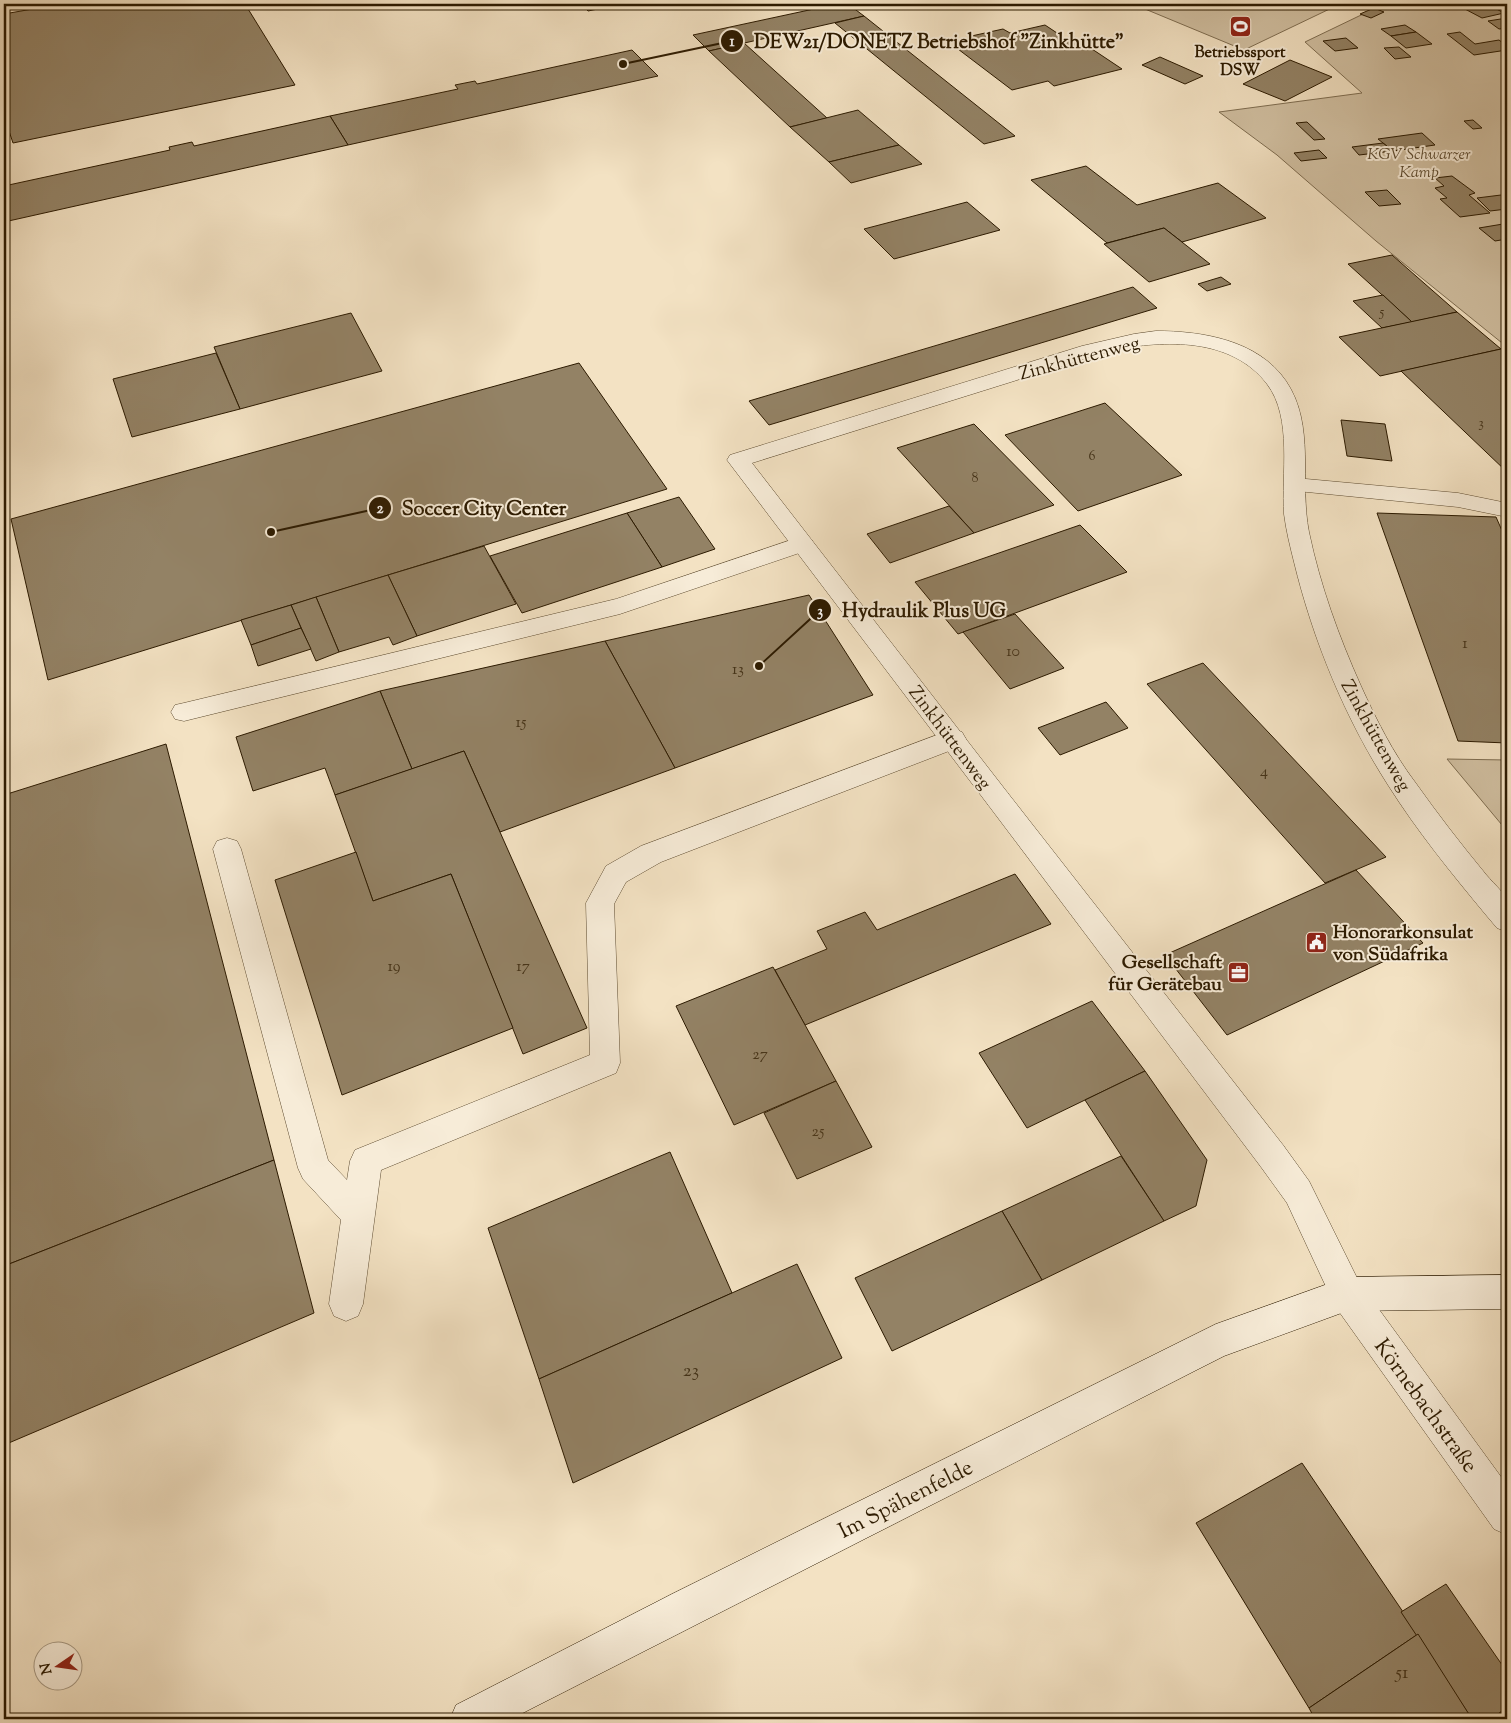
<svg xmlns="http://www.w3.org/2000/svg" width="1511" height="1723" viewBox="0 0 1511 1723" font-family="'Sorts Mill Goudy',serif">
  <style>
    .green { fill: #d1c0a2; stroke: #7e6d51 }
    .building { fill: #938265; stroke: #2c1a00 }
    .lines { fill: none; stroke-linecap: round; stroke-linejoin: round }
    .service-casing { stroke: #5e4c31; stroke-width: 1 }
    .minor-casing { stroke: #5e4c31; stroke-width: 1 }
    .secondary-casing { stroke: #2c1a00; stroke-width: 1 }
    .service { fill: #f7ecd8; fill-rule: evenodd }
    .minor { fill: #f7ecd8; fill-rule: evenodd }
    .secondary { fill: #f7ecd8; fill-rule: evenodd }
    .labels { text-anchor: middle; stroke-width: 4; stroke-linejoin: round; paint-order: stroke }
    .far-number-label { font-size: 14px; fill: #463419 }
    .far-poi-label { font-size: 16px; font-weight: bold; fill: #2c1a00; stroke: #f7ecd8 }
    .far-park-label { font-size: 16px; font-style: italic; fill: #5e4c31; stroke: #f7ecd8 }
    .number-label { font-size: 16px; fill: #463419 }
    .street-label { font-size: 19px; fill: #2c1a00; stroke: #f7ecd8 }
    .poi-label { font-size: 19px; font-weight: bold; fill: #2c1a00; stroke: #f7ecd8; text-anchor: start }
    .near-number-label { font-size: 19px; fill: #463419 }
    .near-street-label { font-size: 22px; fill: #2c1a00; stroke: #f7ecd8 }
    .leader { fill: none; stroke: #2c1a00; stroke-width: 2 }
    .callout-dot { fill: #2c1a00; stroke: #f7ecd8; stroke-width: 2 }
    .mark-label { font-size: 15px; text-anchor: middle; font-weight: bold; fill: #fff }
    .callout-label { font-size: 20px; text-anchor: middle; font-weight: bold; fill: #2c1a00; stroke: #f7ecd8; stroke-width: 4; stroke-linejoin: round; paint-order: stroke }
  </style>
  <rect width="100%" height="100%" fill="#f3e2c3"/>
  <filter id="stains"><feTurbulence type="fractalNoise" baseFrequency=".004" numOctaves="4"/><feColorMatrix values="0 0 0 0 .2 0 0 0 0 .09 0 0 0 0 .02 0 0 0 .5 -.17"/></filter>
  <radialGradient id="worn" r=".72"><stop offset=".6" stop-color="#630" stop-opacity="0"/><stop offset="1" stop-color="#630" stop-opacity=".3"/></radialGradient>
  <!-- green -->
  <g class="green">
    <polygon points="1133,4 1340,4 1244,50"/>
    <polygon points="1384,4 1507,4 1507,347 1376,241 1277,155 1219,112 1362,93 1305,42"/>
    <polygon points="1447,759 1507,760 1507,831"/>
  </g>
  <!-- building -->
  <g class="building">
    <polygon points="61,4 245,4 295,85 13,143 4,116 4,14"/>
    <polygon points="581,4 622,4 588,11"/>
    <polygon points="837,4 848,4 864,16 709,51 693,35"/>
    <polygon points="926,4 960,4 934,9"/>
    <polygon points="1481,4 1487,4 1504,13 1482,18 1463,8"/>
    <polygon points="1374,8 1384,12 1371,18 1360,14"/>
    <polygon points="864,16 1015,136 984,144 835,23"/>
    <polygon points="1507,18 1507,28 1499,29 1488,21"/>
    <polygon points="1045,25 1066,39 1074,37 1122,69 1054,86 1048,81 1012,90 954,46 973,42 967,37 1003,29 1010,33"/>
    <polygon points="1405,25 1416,32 1391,36 1381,29"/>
    <polygon points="1416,32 1432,44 1406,48 1391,36"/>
    <polygon points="1460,32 1475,44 1499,40 1507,46 1507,50 1474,55 1447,34"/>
    <polygon points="1346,38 1358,48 1335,51 1323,41"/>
    <polygon points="744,43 827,118 790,127 709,51"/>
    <polygon points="1399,47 1411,57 1395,59 1384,48"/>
    <polygon points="632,50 658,76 348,145 330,116 458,89 455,85 475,81 477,84"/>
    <polygon points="1160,57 1203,76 1185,84 1142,65"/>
    <polygon points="1290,60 1332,77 1285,101 1243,84"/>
    <polygon points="858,110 899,145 829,162 790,127"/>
    <polygon points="330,116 348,145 4,222 4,186 170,150 169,147 192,142 194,146"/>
    <polygon points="1473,120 1482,128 1473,129 1464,121"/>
    <polygon points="1307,122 1325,139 1314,140 1296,123"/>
    <polygon points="1422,133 1435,145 1393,151 1378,139"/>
    <polygon points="1383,143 1393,151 1359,155 1352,147"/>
    <polygon points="899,145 922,164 851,183 829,162"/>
    <polygon points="1319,150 1327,158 1301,161 1294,153"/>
    <polygon points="1086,166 1137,205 1218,183 1266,218 1182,242 1164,228 1107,243 1031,180"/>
    <polygon points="1452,176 1475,193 1469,195 1490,213 1460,217 1440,199 1447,198 1435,188 1444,186 1435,178"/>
    <polygon points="1387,190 1401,204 1379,206 1365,192"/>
    <polygon points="1501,195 1507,200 1507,209 1490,211 1477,198"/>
    <polygon points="967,202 1000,230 894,259 864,229"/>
    <polygon points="1503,224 1507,228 1507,239 1495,241 1479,228"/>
    <polygon points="1164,228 1210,264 1149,282 1104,244"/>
    <polygon points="1392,255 1457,312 1412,322 1348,264"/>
    <polygon points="1221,277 1231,284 1207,291 1198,284"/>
    <polygon points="1133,287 1157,308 769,425 749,401"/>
    <polygon points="1383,295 1412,322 1382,328 1353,301"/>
    <polygon points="1457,312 1501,349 1380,376 1339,337"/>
    <polygon points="351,313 382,371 240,409 214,347"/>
    <polygon points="1501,349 1507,355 1507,472 1401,371"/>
    <polygon points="216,353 240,409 132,437 113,379"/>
    <polygon points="579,363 667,489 48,680 11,519"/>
    <polygon points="1105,403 1182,475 1078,511 1005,435"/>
    <polygon points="1341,420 1385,424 1392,461 1347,456"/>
    <polygon points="974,424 1054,505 974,533 897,448"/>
    <polygon points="679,497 715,549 662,567 627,513"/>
    <polygon points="949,506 974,533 890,563 867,534"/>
    <polygon points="627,513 662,567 522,613 490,556"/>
    <polygon points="1377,513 1496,517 1507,542 1507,743 1458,741"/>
    <polygon points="1080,525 1127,572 958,634 915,582"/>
    <polygon points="484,546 516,604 417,636 388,575"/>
    <polygon points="388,575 417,636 393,645 389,637 339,652 316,597"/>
    <polygon points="809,595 873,695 675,768 605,641"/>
    <polygon points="316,597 339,652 316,661 291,605"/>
    <polygon points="291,605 301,628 251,645 241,620"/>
    <polygon points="1015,614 1064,668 1010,689 963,632"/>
    <polygon points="301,628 311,649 258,666 251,645"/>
    <polygon points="605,641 675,768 500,832 464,751 412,769 380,691"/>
    <polygon points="1203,663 1386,857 1325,883 1147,684"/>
    <polygon points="380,691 412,769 335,795 325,768 253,791 236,737"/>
    <polygon points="1106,702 1128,728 1060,755 1038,728"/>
    <polygon points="166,744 274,1160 4,1266 4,795"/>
    <polygon points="464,751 587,1028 523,1054 451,874 373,901 335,795"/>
    <polygon points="356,852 373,901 451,874 513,1028 342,1095 275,880"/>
    <polygon points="1356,870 1423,943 1227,1035 1165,955"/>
    <polygon points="1015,874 1051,924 805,1025 775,970 827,949 817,931 865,912 877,930"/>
    <polygon points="773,967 836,1081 734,1125 676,1006"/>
    <polygon points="1092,1001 1145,1071 1027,1128 979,1053"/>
    <polygon points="1145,1071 1207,1160 1196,1206 1164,1221 1085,1100"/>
    <polygon points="836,1081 872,1147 797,1179 764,1113"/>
    <polygon points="670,1152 732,1293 539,1379 488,1228"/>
    <polygon points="1121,1156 1164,1221 1042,1280 1002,1211"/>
    <polygon points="274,1160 314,1313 4,1445 4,1266"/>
    <polygon points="1002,1211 1042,1280 892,1351 855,1278"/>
    <polygon points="797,1264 842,1358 573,1483 539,1379"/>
    <polygon points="1302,1463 1418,1634 1309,1708 1196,1523"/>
    <polygon points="1446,1584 1507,1672 1507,1708 1490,1719 1472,1719 1401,1612"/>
    <polygon points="1418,1634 1472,1719 1315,1719 1309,1708"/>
    <polygon points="1507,1708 1507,1719 1490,1719"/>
  </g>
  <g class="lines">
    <defs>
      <g id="service">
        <polygon points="1295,478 1458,493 1507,503 1507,517 1458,507 1287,490 1284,485 1287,480"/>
        <polygon points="803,536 811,539 814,544 811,549 620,614 184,721 175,719 171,712 175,705 184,703 616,599"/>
        <polygon points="953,729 962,732 966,739 962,746 661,862 626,882 614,904 620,1063 616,1073 381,1170 363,1304 358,1316 346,1321 334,1316 329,1304 341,1220 303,1179 298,1168 213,849 217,841 227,838 237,841 241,849 328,1160 347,1180 350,1161 355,1150 590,1055 586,903 606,866 641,846"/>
        <polygon points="998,789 1007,792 1283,1145 1288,1156 1283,1167 1272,1171 1261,1167 989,806 985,799 989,792"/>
      </g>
      <g id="minor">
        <path d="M1156 331C1202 331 1258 340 1286 381 1316 425 1299 482 1309 532 1320 585 1339 637 1361 686 1376 719 1393 753 1415 782 1437 813 1460 843 1484 872 1489 879 1506 894 1507 901 1509 910 1507 923 1507 932L1497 928 1486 915C1452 874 1417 831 1388 785 1345 718 1313 640 1294 562 1290 546 1286 530 1284 514 1281 475 1293 418 1267 384 1231 337 1165 340 1113 350L752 463 1007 792 1011 799 1007 806 998 809 989 806 727 460 730 455 1082 346 1134 334Z"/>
        <polygon points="1272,1141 1283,1145 1309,1181 1359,1282 1507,1485 1507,1535 1494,1529 1335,1306 1287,1203 1261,1167 1256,1156 1261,1145"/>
      </g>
      <polygon id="secondary" points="1507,1275 1507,1309 1347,1311 1224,1356 511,1719 450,1719 456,1705 672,1594 1216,1324 1347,1277"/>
    </defs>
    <!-- service casing -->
    <use href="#service" class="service-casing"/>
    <!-- minor casing -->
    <use href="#minor" class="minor-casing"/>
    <!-- secondary casing -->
    <use href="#secondary" class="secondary-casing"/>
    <!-- service -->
    <use href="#service" class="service"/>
    <!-- minor -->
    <use href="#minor" class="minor"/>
    <!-- secondary -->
    <use href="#secondary" class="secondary"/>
  </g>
  <!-- icons -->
  <defs>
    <symbol id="stadium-square" viewBox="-11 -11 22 22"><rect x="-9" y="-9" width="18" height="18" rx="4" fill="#8f2418" stroke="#f7ecd8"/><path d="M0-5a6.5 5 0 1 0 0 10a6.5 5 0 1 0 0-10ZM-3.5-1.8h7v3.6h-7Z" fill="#fff"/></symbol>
    <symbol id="civic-square" viewBox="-11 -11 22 22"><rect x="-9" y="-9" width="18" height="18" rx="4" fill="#8f2418" stroke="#f7ecd8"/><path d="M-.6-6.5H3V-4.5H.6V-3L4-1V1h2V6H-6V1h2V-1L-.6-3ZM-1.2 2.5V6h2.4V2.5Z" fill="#fff"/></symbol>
    <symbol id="office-square" viewBox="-11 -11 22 22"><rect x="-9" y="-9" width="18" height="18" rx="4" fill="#8f2418" stroke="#f7ecd8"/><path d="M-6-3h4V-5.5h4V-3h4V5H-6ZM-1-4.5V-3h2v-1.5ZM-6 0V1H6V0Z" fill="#fff"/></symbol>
  </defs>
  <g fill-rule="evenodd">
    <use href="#stadium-square" x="1228" y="14" width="25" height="25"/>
    <use href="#civic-square" x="1304" y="930" width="25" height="25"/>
    <use href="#office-square" x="1226" y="960" width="25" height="25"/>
  </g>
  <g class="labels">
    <!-- far-number labels -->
    <g class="far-number-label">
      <text x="1382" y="316">5</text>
      <text x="1481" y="427">3</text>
      <text x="1092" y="460">6</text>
      <text x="975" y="482">8</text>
    </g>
    <!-- far-poi labels -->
    <g class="far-poi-label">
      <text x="1240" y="57">Betriebssport<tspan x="1240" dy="18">DSW</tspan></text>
    </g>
    <!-- far-park labels -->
    <g class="far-park-label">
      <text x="1419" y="159">KGV Schwarzer<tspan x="1419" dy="18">Kamp</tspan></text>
    </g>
    <!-- number labels -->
    <g class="number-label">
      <text x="1465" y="648">1</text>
      <text x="1013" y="656">10</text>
      <text x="738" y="674">13</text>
      <text x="521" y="727">15</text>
      <text x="1264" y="776">4</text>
      <text x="394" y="971">19</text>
      <text x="523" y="971">17</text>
      <text x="760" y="1059">27</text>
      <text x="818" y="1136">25</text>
    </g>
    <!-- street labels -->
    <g class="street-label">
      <text transform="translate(1079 357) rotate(-15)" y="7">Zinkhüttenweg</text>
      <text transform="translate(1377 735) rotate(61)" y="7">Zinkhüttenweg</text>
      <text transform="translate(951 737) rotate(53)" y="7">Zinkhüttenweg</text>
    </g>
    <!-- poi labels -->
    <g class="poi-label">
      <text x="1333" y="938">Honorarkonsulat<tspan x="1333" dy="22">von Südafrika</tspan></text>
      <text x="1222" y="968" text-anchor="end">Gesellschaft<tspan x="1222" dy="22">für Gerätebau</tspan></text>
    </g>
    <!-- near-number labels -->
    <g class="near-number-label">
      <text x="691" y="1376">23</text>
      <text x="1402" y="1678">51</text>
    </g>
    <!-- near-street labels -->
    <g class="near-street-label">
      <text transform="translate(1427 1405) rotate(54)" y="8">Körnebachstraße</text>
      <text transform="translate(905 1498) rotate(-27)" y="8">Im Spähenfelde</text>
    </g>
  </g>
  <!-- callouts -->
  <path class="leader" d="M623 64L732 41M271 532L380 508M759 666L820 610"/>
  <g class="callout-dot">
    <circle cx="623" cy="64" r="5"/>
    <circle cx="271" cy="532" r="5"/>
    <circle cx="759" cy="666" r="5"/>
    <circle cx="732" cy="41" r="12"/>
    <circle cx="380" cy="508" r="12"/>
    <circle cx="820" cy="610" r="12"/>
  </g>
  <g class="mark-label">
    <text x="732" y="46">1</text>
    <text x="380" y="513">2</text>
    <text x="820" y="616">3</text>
  </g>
  <g class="callout-label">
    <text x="939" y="48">DEW21/DONETZ Betriebshof "Zinkhütte"</text>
    <text x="484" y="515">Soccer City Center</text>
    <text x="924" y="617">Hydraulik Plus UG</text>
  </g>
  <!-- margin -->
  <rect width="1511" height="1723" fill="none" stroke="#f3e2c3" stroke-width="20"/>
  <rect x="5" y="5" width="1501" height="1713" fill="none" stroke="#2c1a00" stroke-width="2.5"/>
  <rect x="10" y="10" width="1491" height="1703" fill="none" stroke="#2c1a00"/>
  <!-- north arrow -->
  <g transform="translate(58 1666) rotate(257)"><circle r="24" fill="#f7ecd8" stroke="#a69882"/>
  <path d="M0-4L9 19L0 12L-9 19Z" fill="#8f2418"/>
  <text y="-8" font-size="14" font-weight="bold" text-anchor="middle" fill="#2c1a00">N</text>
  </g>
  <rect width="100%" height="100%" filter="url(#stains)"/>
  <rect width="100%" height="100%" fill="url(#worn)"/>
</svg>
